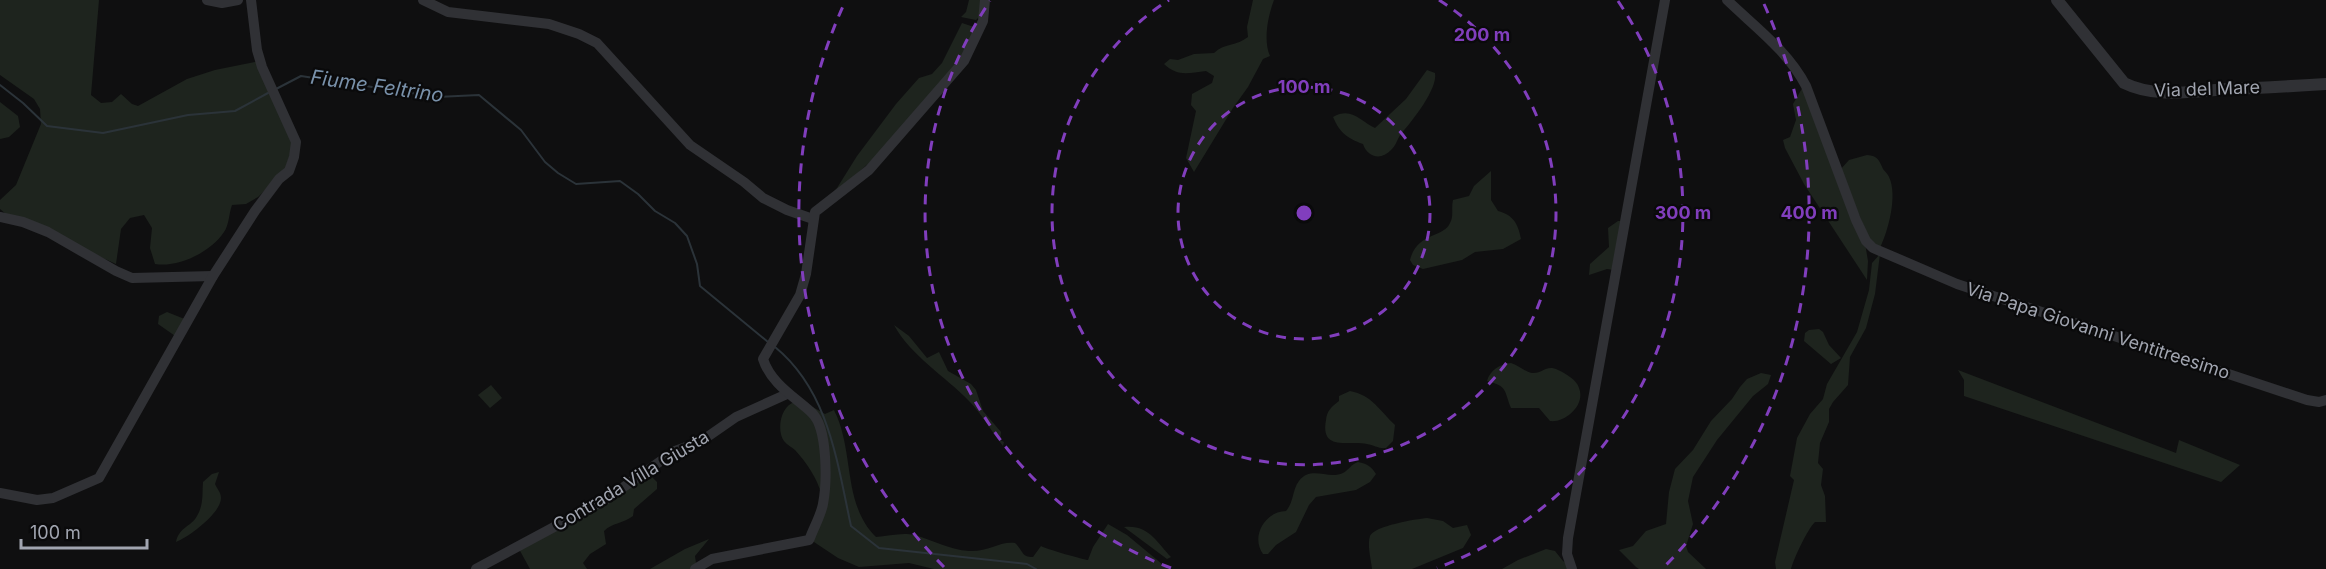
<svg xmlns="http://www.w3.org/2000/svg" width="2326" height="569" viewBox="0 0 2326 569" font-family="Inter,sans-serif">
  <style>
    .green { fill: #1e241e }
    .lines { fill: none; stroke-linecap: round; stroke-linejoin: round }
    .stream { stroke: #2b3339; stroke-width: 2 }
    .minor { stroke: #303135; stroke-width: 10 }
    .tertiary { stroke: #303135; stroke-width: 12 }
    .ring { fill: none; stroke: #813ebd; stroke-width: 3; stroke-dasharray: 10 8 }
    .labels { text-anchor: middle; stroke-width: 4.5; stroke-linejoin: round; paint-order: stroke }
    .street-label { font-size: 18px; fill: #a1a5b0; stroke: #0a0a0b }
    .water-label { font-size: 20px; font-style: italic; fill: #7991aa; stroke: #0a0a0b }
    .centre { fill: #813ebd; stroke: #0a0a0b; stroke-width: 3 }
    .ring-label { font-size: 18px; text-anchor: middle; font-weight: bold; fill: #813ebd; stroke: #0a0a0b; stroke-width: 4.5; stroke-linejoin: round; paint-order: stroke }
  </style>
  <rect width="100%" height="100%" fill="#0f0f10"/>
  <!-- green -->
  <g class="green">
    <path d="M0 0H99L91 95 101 103 112 102 121 94 132 104 138 106 187 79 215 70 260 61 293 146 284 172 258 197 246 204 232 205C229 213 229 225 224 232 211 252 178 268 155 264L150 248 152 228 144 215 130 218 121 229 116 264 6 214 0 209V200L16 185 41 124 40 109 34 99 0 75Z"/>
    <polygon points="969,0 983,0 980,16 976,20 961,17 966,12"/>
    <path d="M1253 0H1274C1268 16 1263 40 1270 56L1263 59 1248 87 1233 108 1194 172 1186 158 1196 111 1191 105 1192 94 1212 83 1214 76 1206 71C1188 73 1178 77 1164 64L1170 59 1178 60 1194 54 1214 53C1224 43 1237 46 1248 37L1247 27Z"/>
    <polygon points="962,23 977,28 969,50 889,145 824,203 837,188 857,156 896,104 919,78 932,74 942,63"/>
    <path d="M1427 70 1435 73C1438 89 1412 121 1401 134 1397 139 1396 146 1391 150 1381 161 1367 157 1363 144 1347 138 1340 133 1333 117 1352 106 1361 122 1375 128L1406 99Z"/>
    <polygon points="1804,85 1865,243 1868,261 1867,280 1804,184 1785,148 1783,140 1790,137 1796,120 1793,104"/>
    <polygon points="0,102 18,116 20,127 9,137 0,139"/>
    <path d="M1867 155C1878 156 1879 160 1883 169 1885 172 1888 174 1889 177 1898 196 1888 231 1880 248L1869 238 1840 170 1849 160Z"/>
    <path d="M1491 171V200L1498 211C1513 215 1518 223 1521 239L1503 249 1475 252 1462 260 1423 269 1413 265 1410 260C1417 232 1444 238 1450 223 1454 216 1451 208 1453 200L1469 196 1474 186Z"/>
    <polygon points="1618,221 1622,221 1614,270 1607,269 1589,275 1590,264 1609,247 1608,228"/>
    <path d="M1880 254 1875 294 1866 328 1850 357 1848 385 1833 402 1829 409V422L1820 443 1818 463 1823 469 1821 485 1825 496 1826 522H1815C1807 530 1794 558 1791 569H1776L1775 562 1794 480 1790 476 1797 438 1810 414 1823 399 1827 384 1857 332 1869 290 1872 263Z"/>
    <polygon points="167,312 187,320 178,338 158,324 159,316"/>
    <path d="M894 325 909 336 927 358 939 352 948 371 971 384 976 390 983 411 1001 432 1000 440 1004 442 1003 446C991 431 982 414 969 401 945 376 911 356 894 325Z"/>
    <polygon points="1819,329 1823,332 1829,345 1841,358 1831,364 1804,341 1805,333 1809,330"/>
    <path d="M1511 363C1518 365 1525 372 1532 373 1543 374 1546 364 1558 370 1565 373 1577 380 1579 388 1586 405 1565 423 1550 421L1539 408H1511C1504 391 1508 386 1487 381 1490 370 1500 364 1511 363Z"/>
    <polygon points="1958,370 2176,453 2179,440 2240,465 2221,482 1964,396 1964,380"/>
    <polygon points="1761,373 1771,375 1768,384 1753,396 1717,440 1693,477 1688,501 1693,524 1686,546 1688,552 1706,569 1639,569 1636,567 1619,550 1633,546 1646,531 1666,524 1669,492 1675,469 1693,450 1711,421 1732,399 1740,387 1747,379"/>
    <polygon points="491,385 502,398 490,408 478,395"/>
    <path d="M1350 391C1372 395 1380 411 1395 425L1393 441 1386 448C1379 449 1374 445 1367 444 1349 440 1320 452 1326 420 1327 411 1331 407 1339 401V396Z"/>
    <path d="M795 402 811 406 825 414 834 410C855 451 842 504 876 537 888 536 903 532 914 535 933 540 950 550 969 551 989 552 999 541 1015 543 1023 550 1021 557 1033 557L1041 546C1046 549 1085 560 1088 560L1093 547 1108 524 1127 535 1168 569H934L909 563 859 567 838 558 811 540C814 529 824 504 821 494 818 479 806 462 795 450 792 447 787 445 784 441 776 430 781 405 795 402Z"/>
    <path d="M1358 462C1367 464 1371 466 1376 474L1370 482 1356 490 1316 497 1309 505 1296 532 1276 545 1268 554H1263C1250 536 1266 511 1286 511 1294 502 1292 490 1299 481 1311 465 1328 480 1343 473 1349 470 1351 464 1358 462Z"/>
    <path d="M219 472 215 484C217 489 221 492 221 498 221 513 189 537 176 542 179 527 191 527 197 516 204 504 202 494 203 482L212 474Z"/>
    <path d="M647 472 657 482V489L634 509 633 516C624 523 612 523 604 531L606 544 590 554 583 563 587 569H530L519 549Z"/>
    <path d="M1427 518 1443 521 1453 528 1467 525 1471 535 1463 548 1412 569H1372C1371 559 1367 545 1370 536 1374 526 1416 519 1427 518Z"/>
    <path d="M1124 527C1148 524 1157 542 1171 557L1167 559Z"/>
    <polygon points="709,539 695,556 696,563 690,569 650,569 685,549"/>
    <polygon points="1546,549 1555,551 1563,561 1575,569 1502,569 1518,560"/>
  </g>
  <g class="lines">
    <!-- stream -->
    <g class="stream">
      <polyline points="0,85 23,103 47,126 103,133 188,115 235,111 268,93"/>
      <polyline points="276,89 301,76 437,97 479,95 521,130 545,162 558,173 576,184 620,181 638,194 655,211 675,223 687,236 697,264 700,286 768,342"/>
      <path d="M775 347C829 391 837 462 851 526L879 548 1027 564 1036 569"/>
    </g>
    <!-- minor -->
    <g class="minor">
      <polyline points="207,0 222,3 238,0"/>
      <polyline points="423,0 448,12 549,24 579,34 597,43 690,145 744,182 763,198 787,210 813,219"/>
      <path d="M1727 0C1755 27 1788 51 1806 86L1856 220 1866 241 1873 248 1957 284 2307 400 2319 402 2326 400"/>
      <polyline points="0,217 23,222 48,232 116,271 132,278 213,276"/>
      <polyline points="0,493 37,500 53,498 99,478 213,276 255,211 279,179 289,171 294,157 296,142 262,67 257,50 251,0"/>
      <polyline points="476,569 608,498 675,451 700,442 736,417 787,394"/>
      <path d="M695 569 712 559 809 540 810 538C814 527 821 515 823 504 827 483 828 428 812 413 795 397 771 384 763 359L800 295 806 274 815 212 869 170 964 61 983 21 985 0"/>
      <polyline points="1572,569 1567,554 1568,538 1665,0"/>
    </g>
    <!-- tertiary -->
    <path class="tertiary" d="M2057 0 2124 83C2156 99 2195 91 2229 89 2261 88 2294 86 2326 84"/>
  </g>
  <!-- distance rings -->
  <g class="ring">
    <circle cx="1304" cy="213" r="126"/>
    <path d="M1439 0A252 252 0 1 1 1169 0"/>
    <path d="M1171 568A379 379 0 0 1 990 1M1618 1A379 379 0 0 1 1437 568"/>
    <path d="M944 567A505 505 0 0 1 844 4M1764 4A505 505 0 0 1 1664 567"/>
  </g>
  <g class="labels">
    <!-- street labels -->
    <g class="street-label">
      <text transform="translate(2207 89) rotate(-2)" y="6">Via del Mare</text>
      <text transform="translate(2098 331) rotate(18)" y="6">Via Papa Giovanni Ventitreesimo</text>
      <text transform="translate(631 481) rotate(-31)" y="6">Contrada Villa Giusta</text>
    </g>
    <!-- water labels -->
    <g class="water-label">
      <text transform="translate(377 86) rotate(8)" y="7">Fiume Feltrino</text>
    </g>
  </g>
  <circle cx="1304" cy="213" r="9" class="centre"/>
  <g class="ring-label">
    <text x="1482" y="41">200 m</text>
    <text x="1304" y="93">100 m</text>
    <text x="1683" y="219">300 m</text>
    <text x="1809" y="219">400 m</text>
  </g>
  <!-- scale -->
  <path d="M21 539v9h126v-9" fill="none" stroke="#a1a5b0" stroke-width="3"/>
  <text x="30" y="539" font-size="18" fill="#a1a5b0" stroke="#0a0a0b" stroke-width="4.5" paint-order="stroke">100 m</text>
</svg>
